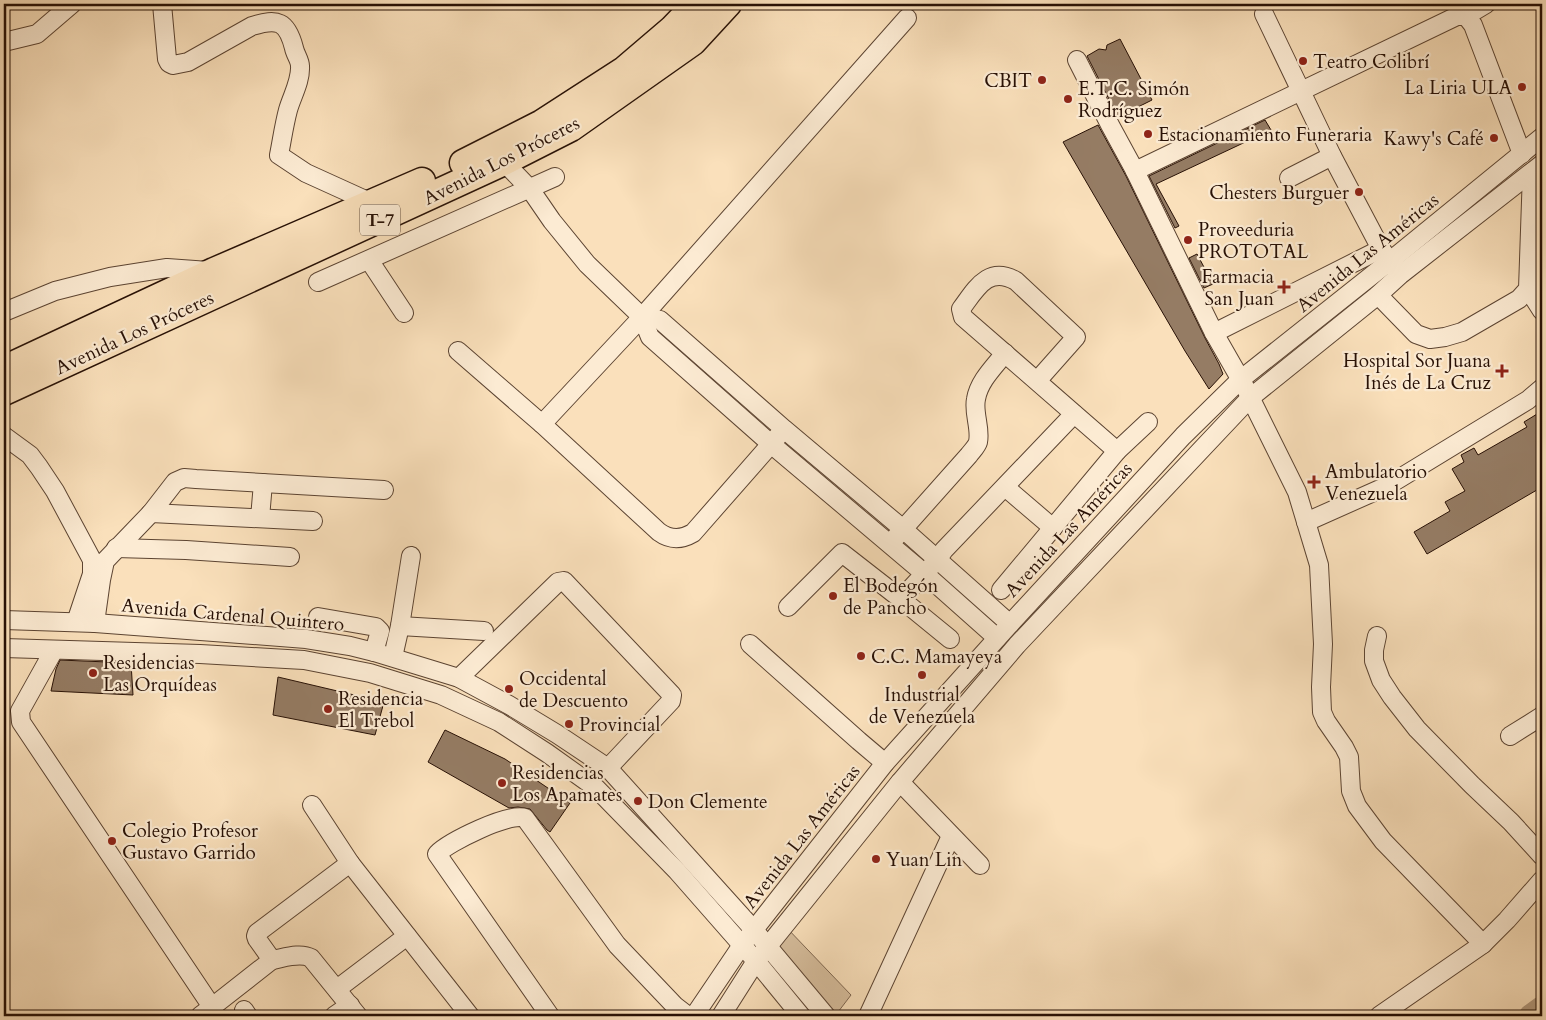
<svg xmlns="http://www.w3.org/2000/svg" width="1546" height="1020" viewBox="0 0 1546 1020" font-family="Cardo,serif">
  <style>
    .park { fill: #d6bd9c; stroke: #7e6650 }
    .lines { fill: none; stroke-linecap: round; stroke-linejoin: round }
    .river { stroke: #b2997d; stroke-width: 24 }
    .building { fill: #957c64; stroke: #271005 }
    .minor-casing { stroke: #5c4432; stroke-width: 20 }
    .highway-casing { stroke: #271005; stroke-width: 29 }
    .minor { stroke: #fcebd3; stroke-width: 18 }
    .highway { stroke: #fae0bb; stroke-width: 26 }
    .poi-dot { fill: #8f2418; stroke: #fcebd3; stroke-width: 2 }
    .labels { text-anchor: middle; stroke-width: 4.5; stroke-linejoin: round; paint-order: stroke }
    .shield { fill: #fcebd3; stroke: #675243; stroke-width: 1 }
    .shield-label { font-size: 18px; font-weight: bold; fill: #271005 }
    .poi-label { font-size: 19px; fill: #271005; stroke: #fcebd3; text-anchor: start }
    .street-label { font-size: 19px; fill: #271005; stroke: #fcebd3 }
  </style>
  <rect width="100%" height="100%" fill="#fae0bb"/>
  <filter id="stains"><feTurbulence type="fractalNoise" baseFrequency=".004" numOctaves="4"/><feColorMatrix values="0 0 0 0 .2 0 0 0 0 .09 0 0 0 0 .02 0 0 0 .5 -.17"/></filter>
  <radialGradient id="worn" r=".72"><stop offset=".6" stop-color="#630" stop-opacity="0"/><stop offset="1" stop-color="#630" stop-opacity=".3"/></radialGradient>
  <!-- park -->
  <polygon class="park" points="785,926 851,995 835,1016 825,1016 770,947"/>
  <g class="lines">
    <!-- river -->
    <polyline class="river" points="1531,1016 1542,1008"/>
  </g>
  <!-- building -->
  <g class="building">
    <polygon points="1120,39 1152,100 1118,117 1087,56 1099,49 1106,50 1107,45"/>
    <polygon points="1265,120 1271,130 1156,184 1179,226 1175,228 1149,176"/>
    <polygon points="1098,125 1126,176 1205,338 1219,364 1223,374 1209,389 1185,351 1063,142"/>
    <polygon points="1197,254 1213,284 1204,288 1189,258"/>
    <polygon points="1542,411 1542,487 1427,554 1414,532 1450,511 1445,502 1465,491 1452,469 1464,462 1461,455 1474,448 1478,455 1527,427 1524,422"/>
    <polygon points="60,660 131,663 133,695 51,691 56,669"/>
    <polygon points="278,677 384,702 375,735 273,715"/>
    <polygon points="445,730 505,759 570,803 550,832 547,830 530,809 518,807 509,808 428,762"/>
  </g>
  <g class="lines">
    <defs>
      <g id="minor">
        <path d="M162 4 167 59 169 63 173 65 188 62 252 26C278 18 287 21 294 48 295 54 300 60 300 66 301 81 292 96 288 110 284 125 282 140 279 155L306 173 372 203"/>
        <polyline points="1264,14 1332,156 1381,249 1397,271"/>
        <polyline points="1466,16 1473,25 1522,154"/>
        <polyline points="4,42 37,34 72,4"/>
        <polyline points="1077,60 1110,125 1135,171 1214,333 1246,389 1297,492 1319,565 1323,644 1321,687 1322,712 1326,721 1344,747 1349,757 1351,791 1357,806 1383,841 1483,944"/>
        <polyline points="504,162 530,189 552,221 587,264 642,317 650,337 771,444 925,574 997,638"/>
        <polyline points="1135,171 1457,16 1466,16 1486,4"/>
        <polyline points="1289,178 1332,156"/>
        <polyline points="369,260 404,313"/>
        <polyline points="318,282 555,177"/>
        <polyline points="1528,289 1542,311"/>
        <polyline points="1378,295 1416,334 1430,339 1445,337 1462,332 1519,299 1528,289 1532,172"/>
        <polyline points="4,312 55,291 110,277 167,268 209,271"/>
        <polyline points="642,317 660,320 784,429 903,529 1010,624"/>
        <polyline points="1214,333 1381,249"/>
        <path d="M458 351 542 424 659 532C670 540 681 540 693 533L778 436"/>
        <polyline points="542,424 642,317 907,18"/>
        <polyline points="4,436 30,455 39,467 55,491 92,560 92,574 76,622"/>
        <polyline points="1117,451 1148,422"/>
        <polyline points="1005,487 1053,528"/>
        <polyline points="151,513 313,521"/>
        <polyline points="260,518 263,483"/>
        <polyline points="1306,522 1387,486 1528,400 1542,388"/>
        <path d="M896 537 969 455C972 451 977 446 978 442 981 428 973 413 976 399 979 381 994 367 1005 353"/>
        <polyline points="116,548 186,550 290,557"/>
        <path d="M1001 590 1117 451 963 317 961 309C976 289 988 265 1016 281L1076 337 1037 381"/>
        <polyline points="901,599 937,560 944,550 1074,414"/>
        <polyline points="788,607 842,553 901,599 950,639"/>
        <polyline points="318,617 376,627 380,631 374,652"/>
        <polyline points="4,620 95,623 306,639 350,646 374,652 459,678 509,705 557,734 608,768 754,930 826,1016"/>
        <polyline points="95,623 101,580 105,561 151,513 175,482 184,478 196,479 384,490"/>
        <polyline points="400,626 484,631"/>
        <polyline points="1377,636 1374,650 1374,661 1381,680 1392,697 1417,729 1472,785 1511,822 1542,856"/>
        <polyline points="750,644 859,741 885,763"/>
        <polyline points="4,648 200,654 304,660 370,673 441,695 499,722 547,753 596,788 677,871 756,961 801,1016"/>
        <polyline points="54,650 20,711 21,722 212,1007 200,1016"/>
        <polyline points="393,657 400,626 411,556"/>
        <polyline points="459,678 558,582 564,581 672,695 671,701 608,768"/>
        <polyline points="1510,736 1542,716"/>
        <polyline points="900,782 980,865"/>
        <polyline points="350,863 470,1016"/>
        <path d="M272 960C284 958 300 952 311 958L358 1016"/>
        <polyline points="337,989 407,936"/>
        <polyline points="212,1007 272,960 257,939 256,936 257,933 350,863 312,805"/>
        <polyline points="244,1010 248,1016"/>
        <polyline points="334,1016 350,1005"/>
        <path d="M550 1016 437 854C449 842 509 812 525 818L617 945 675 1006 688 1016"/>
        <polyline points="694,1016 742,945 885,763 1010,624 1183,436 1240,380 1390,261 1542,137"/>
        <polyline points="721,1016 756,961 900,782 1017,645 1250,398 1378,295 1400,275 1542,164"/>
        <polyline points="868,1016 951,836"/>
        <polyline points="1379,1016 1483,944 1507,920 1542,880"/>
      </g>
      <g id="highway">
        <polyline points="463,163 542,123 624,70 672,29 696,4"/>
        <polyline points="4,369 214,271 422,181"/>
        <polyline points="4,392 504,162 571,128 693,42 728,4"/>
      </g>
    </defs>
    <!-- minor casing -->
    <use href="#minor" class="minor-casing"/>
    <!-- highway casing -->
    <use href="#highway" class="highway-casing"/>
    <!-- minor -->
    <use href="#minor" class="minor"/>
    <!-- highway -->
    <use href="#highway" class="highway"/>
  </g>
  <!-- markers -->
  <g class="poi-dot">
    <circle cx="1303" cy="61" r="5"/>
    <circle cx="1042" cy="80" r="5"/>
    <circle cx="1522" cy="87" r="5"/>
    <circle cx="1068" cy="99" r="5"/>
    <circle cx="1148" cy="134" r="5"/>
    <circle cx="1494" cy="138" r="5"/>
    <circle cx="1359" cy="192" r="5"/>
    <circle cx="1188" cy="240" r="5"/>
    <path d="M1281.5 279.5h5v5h5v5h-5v5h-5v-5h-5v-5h5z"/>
    <path d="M1499.5 363.5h5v5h5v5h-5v5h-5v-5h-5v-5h5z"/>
    <path d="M1311.5 474.5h5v5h5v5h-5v5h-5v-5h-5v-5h5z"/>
    <circle cx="833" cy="596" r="5"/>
    <circle cx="861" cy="656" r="5"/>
    <circle cx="93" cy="673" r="5"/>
    <circle cx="922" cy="675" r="5"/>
    <circle cx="509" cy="689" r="5"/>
    <circle cx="328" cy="709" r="5"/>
    <circle cx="569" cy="724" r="5"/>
    <circle cx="502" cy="783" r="5"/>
    <circle cx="638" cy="801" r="5"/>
    <circle cx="112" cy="841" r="5"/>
    <circle cx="876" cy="859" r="5"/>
  </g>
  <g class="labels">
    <!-- shield labels -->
    <rect class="shield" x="360" y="204.5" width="40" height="31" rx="4"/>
    <g class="shield-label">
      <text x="380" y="226">T-7</text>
    </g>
    <!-- poi labels -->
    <g class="poi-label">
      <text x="1313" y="68">Teatro Colibrí</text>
      <text x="1032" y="87" text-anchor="end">CBIT</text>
      <text x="1512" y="94" text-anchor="end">La Liria ULA</text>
      <text x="1078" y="95">E.T.C. Simón<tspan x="1078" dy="22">Rodríguez</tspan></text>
      <text x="1158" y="141">Estacionamiento Funeraria</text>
      <text x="1484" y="145" text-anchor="end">Kawy's Café</text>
      <text x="1349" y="199" text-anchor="end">Chesters Burguer</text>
      <text x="1198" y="236">Proveeduria<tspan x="1198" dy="22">PROTOTAL</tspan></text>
      <text x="1274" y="283" text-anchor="end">Farmacia<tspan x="1274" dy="22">San Juan</tspan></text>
      <text x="1491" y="367" text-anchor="end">Hospital Sor Juana<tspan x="1491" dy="22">Inés de La Cruz</tspan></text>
      <text x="1325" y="478">Ambulatorio<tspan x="1325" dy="22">Venezuela</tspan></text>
      <text x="843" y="592">El Bodegón<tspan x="843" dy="22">de Pancho</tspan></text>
      <text x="871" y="663">C.C. Mamayeya</text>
      <text x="103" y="669">Residencias<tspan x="103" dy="22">Las Orquídeas</tspan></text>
      <text x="519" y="685">Occidental<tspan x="519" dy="22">de Descuento</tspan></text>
      <text x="922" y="701" text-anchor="middle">Industrial<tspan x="922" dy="22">de Venezuela</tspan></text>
      <text x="338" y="705">Residencia<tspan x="338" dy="22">El Trebol</tspan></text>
      <text x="579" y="731">Provincial</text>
      <text x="512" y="779">Residencias<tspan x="512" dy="22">Los Apamates</tspan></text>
      <text x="648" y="808">Don Clemente</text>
      <text x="122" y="837">Colegio Profesor<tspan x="122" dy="22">Gustavo Garrido</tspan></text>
      <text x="886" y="866">Yuan Lin</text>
    </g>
    <!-- street labels -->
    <g class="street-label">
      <text transform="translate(501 160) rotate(-27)" y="7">Avenida Los Próceres</text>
      <text transform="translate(1367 252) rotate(-39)" y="7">Avenida Las Américas</text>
      <text transform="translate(134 332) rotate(-25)" y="7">Avenida Los Próceres</text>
      <text transform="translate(1068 529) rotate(-47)" y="7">Avenida Las Américas</text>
      <text transform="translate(233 614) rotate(5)" y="7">Avenida Cardenal Quintero</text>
      <text transform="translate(801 836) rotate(-52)" y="7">Avenida Las Américas</text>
    </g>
  </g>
  <!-- margin -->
  <rect width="1546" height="1020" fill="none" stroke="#fae0bb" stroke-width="20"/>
  <rect x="5" y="5" width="1536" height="1010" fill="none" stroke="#271005" stroke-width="2.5"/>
  <rect x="10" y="10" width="1526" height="1000" fill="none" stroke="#271005"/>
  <rect width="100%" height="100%" filter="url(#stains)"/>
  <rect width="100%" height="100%" fill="url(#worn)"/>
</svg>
